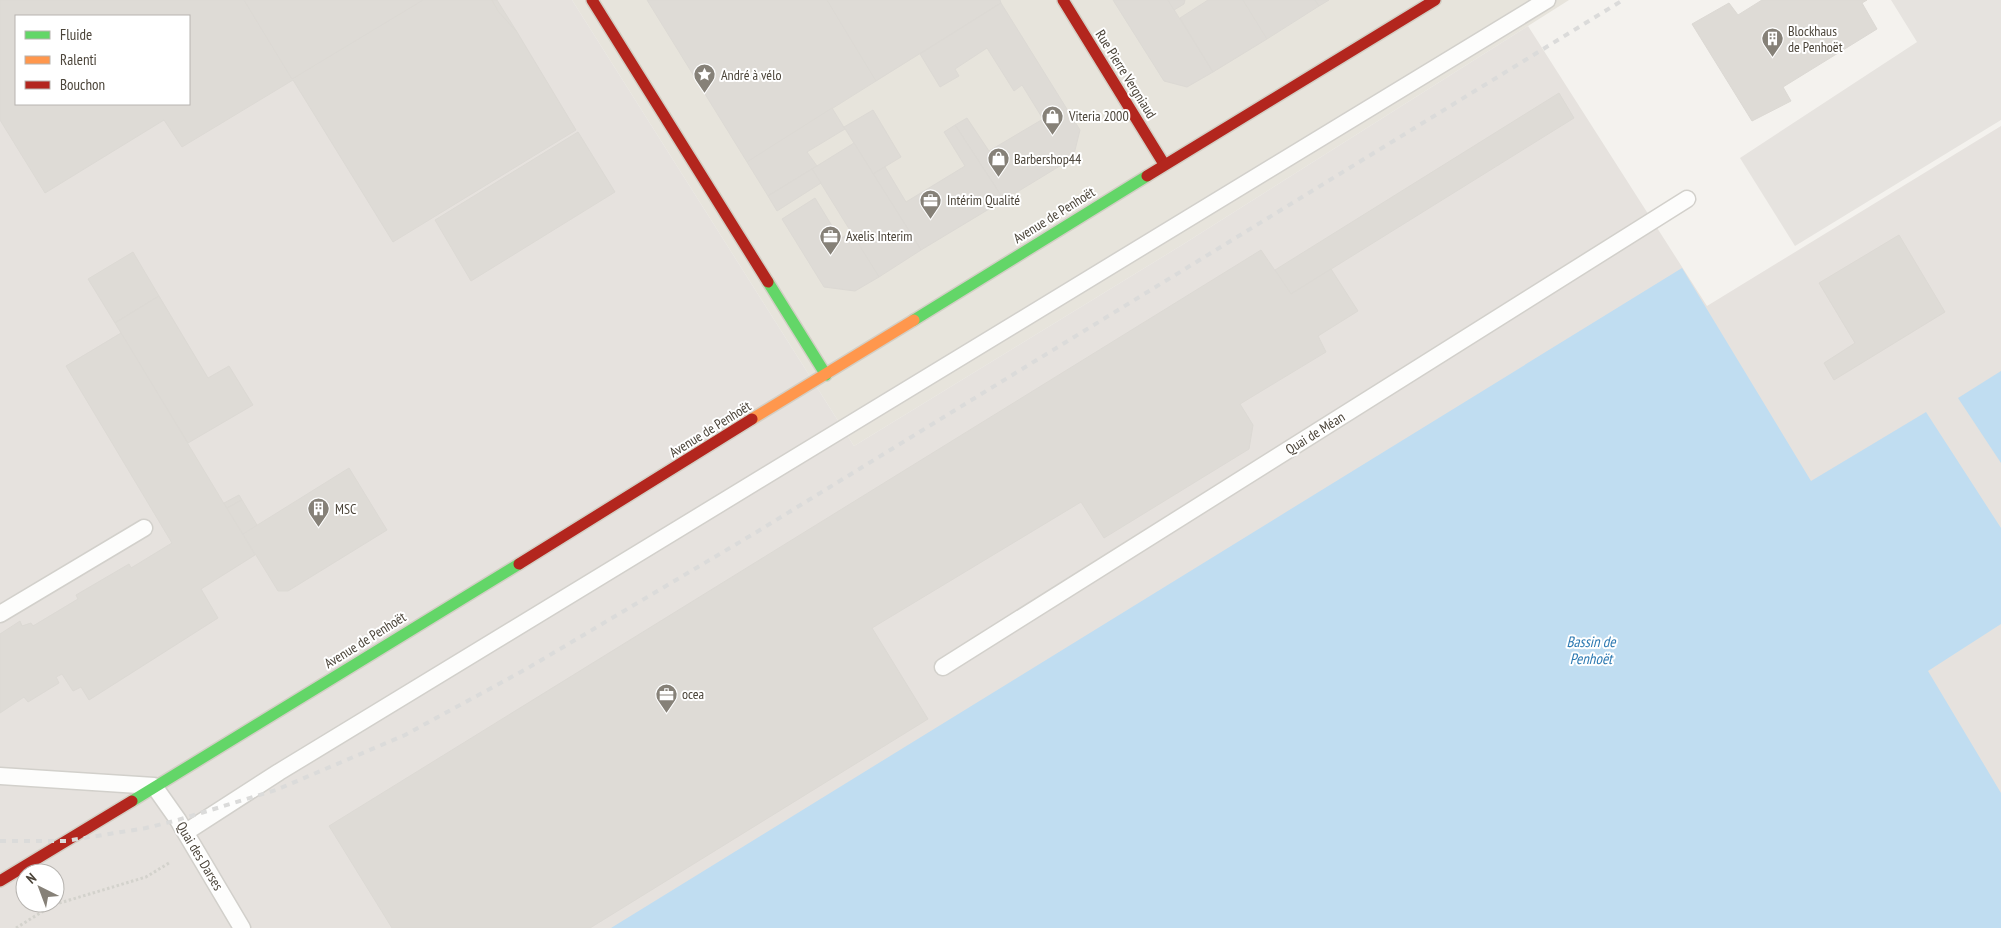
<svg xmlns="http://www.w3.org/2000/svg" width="2001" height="928" viewBox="0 0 2001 928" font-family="'PT Sans Narrow',sans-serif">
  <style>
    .residential { fill: #e7e4dc }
    .industrial { fill: #e6e2de; fill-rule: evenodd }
    .parking { fill: #e6e3df }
    .water { fill: #c0ddf1 }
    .building { fill: #dedbd6; stroke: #dcd9d4; fill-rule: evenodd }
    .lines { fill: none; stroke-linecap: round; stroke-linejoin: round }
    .lane-casing { stroke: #d2d0cb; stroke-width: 19 }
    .fast-casing { stroke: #d3cfc5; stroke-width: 14 }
    .slow-casing { stroke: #d3cfc5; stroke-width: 14 }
    .jam-casing { stroke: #d3cfc5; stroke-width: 14 }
    .path { stroke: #d3d2cc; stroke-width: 3; stroke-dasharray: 2.5 2.5; stroke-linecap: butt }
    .lane { stroke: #fdfdfc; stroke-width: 16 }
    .fast { stroke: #63d668; stroke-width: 11 }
    .slow { stroke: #ff974d; stroke-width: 11 }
    .jam { stroke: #b3261e; stroke-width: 11 }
    .rail { stroke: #dbdbda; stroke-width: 4; stroke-dasharray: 6 6; stroke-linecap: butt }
    .labels { text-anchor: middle; stroke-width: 4; stroke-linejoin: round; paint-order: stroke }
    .poi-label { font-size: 14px; fill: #4b4439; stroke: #fff; text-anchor: start }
    .street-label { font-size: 14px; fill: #4b4439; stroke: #fff }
    .water-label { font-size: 15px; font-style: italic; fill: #2e7ab2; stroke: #fff }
  </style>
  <rect width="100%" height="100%" fill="#f4f2ee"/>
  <!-- residential -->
  <polygon class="residential" points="572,0 1569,0 1182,245 854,446"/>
  <!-- industrial -->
  <path class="industrial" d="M0 0H572L854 446 1182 245 1528 26 1707 306 2001 126V928H0ZM16 16H189V104H16ZM25 873H55V903H25Z"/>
  <!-- parking -->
  <polygon class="parking" points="1891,0 2001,0 2001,120 1795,246 1740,158 1917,42"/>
  <!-- water -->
  <g class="water">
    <polygon points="1682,268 1811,481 1926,412 2001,528 2001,624 1928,671 2001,793 2001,928 611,928"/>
    <polygon points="2001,371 2001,463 1958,398"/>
  </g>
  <!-- building -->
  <g class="building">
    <path d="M0 0H244L292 79 423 0H492L498 11 517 32 576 130 393 242 293 80 182 147 164 120 45 193 0 120ZM16 16H189V104H16Z"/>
    <polygon points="244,0 423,0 292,79"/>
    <polygon points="492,0 497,0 517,32 498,11"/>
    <polygon points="647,0 827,0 876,81 747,162"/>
    <polygon points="827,0 1000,0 1001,3 876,81"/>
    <polygon points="1113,0 1168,0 1213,72 1187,87 1164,81"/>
    <polygon points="1168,0 1185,0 1184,4 1174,10"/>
    <polygon points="1208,0 1243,0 1267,39 1213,72 1180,18"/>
    <polygon points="1243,0 1315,0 1319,6 1267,39"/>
    <polygon points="1315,0 1329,0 1319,6"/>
    <polygon points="1762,0 1867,0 1862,3 1877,29 1783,87 1791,101 1752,121 1692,24 1729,3 1738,15"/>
    <polygon points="1001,3 1080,130 1073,158 1004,200 955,125 967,118 989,151 1043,119 1022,85 1014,91 987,48 955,69 959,76 940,87 920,54"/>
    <polygon points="1559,93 1574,118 1291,294 1275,270"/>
    <polygon points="832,108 845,129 807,152 817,166 768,196 747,162"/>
    <polygon points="873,110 901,157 873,174 844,127"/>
    <polygon points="955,125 1004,200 921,250 873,174 885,167 906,202 965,166 944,132"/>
    <polygon points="578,132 615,192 471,281 435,220"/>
    <polygon points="854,143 921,250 879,277 812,169"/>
    <polygon points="812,169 821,183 777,211 768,196"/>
    <polygon points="815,198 840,239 851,232 879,277 855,291 824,287 782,219"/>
    <polygon points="1899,235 1945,312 1834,380 1824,363 1855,343 1819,283"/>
    <polygon points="1261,250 1291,294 1331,269 1358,311 1318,336 1326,352 1240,404 1253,425 1249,449 1104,538 1081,502 872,628 928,719 590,928 392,928 329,826"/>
    <polygon points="133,252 159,296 115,323 88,279"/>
    <polygon points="159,296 208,378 229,366 253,405 188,443 115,323"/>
    <polygon points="121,333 255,555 201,589 218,618 89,700 81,687 73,691 62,674 56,677 59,683 28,702 24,697 0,713 0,634 20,621 22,626 31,623 33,626 78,599 76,595 129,564 131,568 172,543 66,366"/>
    <polygon points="349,468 387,530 288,591 278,591 243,534"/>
    <polygon points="239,495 242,500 227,508 224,503"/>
    <polygon points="242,500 257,525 243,534 227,508"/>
  </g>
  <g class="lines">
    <defs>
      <g id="lane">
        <polyline points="0,614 144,528"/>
        <polyline points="943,667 1687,199"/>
        <polyline points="0,776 154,786 178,820 242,928"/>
        <polyline points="186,832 279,772 1547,0"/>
      </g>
      <g id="fast">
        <polyline points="768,282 826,375"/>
        <polyline points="914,320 1147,176"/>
        <polyline points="132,801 519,564"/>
      </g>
      <polyline id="slow" points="752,419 914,320"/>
      <g id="jam">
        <polyline points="592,0 768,282"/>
        <polyline points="1063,0 1164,164"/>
        <polyline points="1147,176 1435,0"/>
        <polyline points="519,564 752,419"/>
        <polyline points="0,881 132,801"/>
      </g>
    </defs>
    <!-- lane casing -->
    <use href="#lane" class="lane-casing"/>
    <!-- fast casing -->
    <use href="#fast" class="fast-casing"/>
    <!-- slow casing -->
    <use href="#slow" class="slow-casing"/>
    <!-- jam casing -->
    <use href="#jam" class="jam-casing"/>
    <!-- path -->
    <polyline class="path" points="16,928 53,905 146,877 169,863"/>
    <!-- lane -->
    <use href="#lane" class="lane"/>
    <!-- fast -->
    <use href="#fast" class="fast"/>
    <!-- slow -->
    <use href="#slow" class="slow"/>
    <!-- jam -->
    <use href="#jam" class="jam"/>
    <!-- rail -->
    <polyline class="rail" points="0,841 66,841 146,828 178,820 276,790 405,735 528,668 755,533 1623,0"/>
  </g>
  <!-- icons -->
  <defs>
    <symbol id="building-pin" viewBox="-11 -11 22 30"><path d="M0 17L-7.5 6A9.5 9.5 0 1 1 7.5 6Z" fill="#868178" stroke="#fff"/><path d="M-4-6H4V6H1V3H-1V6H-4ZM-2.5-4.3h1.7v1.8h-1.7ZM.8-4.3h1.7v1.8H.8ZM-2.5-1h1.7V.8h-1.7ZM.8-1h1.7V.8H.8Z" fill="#fff"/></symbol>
    <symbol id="sight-pin" viewBox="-11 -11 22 30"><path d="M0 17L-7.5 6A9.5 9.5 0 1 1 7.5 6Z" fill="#868178" stroke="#fff"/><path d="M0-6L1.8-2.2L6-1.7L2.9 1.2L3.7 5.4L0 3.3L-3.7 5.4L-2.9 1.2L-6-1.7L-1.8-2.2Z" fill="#fff"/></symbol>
    <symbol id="shop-pin" viewBox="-11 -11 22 30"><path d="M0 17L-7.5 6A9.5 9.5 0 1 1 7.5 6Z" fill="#868178" stroke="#fff"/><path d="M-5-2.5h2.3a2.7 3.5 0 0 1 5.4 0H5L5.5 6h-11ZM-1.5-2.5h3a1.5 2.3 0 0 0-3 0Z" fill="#fff"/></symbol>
    <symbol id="office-pin" viewBox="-11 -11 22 30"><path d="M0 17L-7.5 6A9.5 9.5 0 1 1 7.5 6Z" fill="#868178" stroke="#fff"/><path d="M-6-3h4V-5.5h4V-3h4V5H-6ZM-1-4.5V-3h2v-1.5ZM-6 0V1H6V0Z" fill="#fff"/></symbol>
  </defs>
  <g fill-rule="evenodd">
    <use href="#building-pin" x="1760" y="26" width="25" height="34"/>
    <use href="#sight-pin" x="692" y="62" width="25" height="34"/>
    <use href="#shop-pin" x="1040" y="104" width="25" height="34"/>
    <use href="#shop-pin" x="986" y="146" width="25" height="34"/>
    <use href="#office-pin" x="918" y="188" width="25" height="34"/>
    <use href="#office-pin" x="818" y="224" width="25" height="34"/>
    <use href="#building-pin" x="306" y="496" width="25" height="34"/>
    <use href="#office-pin" x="654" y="682" width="25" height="34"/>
  </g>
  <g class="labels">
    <!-- poi labels -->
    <g class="poi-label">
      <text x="1788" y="36">Blockhaus<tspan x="1788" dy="16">de Penhoët</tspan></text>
      <text x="721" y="80">André à vélo</text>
      <text x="1069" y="121">Viteria 2000</text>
      <text x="1014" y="164">Barbershop44</text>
      <text x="947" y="205">Intérim Qualité</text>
      <text x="846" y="241">Axelis Interim</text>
      <text x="335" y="514">MSC</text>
      <text x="682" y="699">ocea</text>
    </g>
    <!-- street labels -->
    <g class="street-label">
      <text transform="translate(1126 74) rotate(58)" y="5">Rue Pierre Vergniaud</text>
      <text transform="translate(1054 215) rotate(-32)" y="5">Avenue de Penhoët</text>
      <text transform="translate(710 429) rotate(-32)" y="5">Avenue de Penhoët</text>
      <text transform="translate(1315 433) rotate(-32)" y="5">Quai de Méan</text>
      <text transform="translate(365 640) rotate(-32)" y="5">Avenue de Penhoët</text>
      <text transform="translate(200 856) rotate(59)" y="5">Quai des Darses</text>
    </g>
    <!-- water labels -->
    <g class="water-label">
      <text x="1591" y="647">Bassin de<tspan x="1591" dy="17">Penhoët</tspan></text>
    </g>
  </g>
  <!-- legend -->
  <rect x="15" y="15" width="175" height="90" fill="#ffffff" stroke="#b7b4b0"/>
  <rect x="25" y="31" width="25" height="8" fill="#63d668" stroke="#b7b4b0"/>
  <text x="60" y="40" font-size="15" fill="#4b4439">Fluide</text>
  <rect x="25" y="56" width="25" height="8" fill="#ff974d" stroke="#b7b4b0"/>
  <text x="60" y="65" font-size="15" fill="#4b4439">Ralenti</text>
  <rect x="25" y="81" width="25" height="8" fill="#b3261e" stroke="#b7b4b0"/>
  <text x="60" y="90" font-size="15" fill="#4b4439">Bouchon</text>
  <!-- north arrow -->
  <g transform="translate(40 888) rotate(318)"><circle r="24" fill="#ffffff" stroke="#b7b4b0"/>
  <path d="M0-4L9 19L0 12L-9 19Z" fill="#868178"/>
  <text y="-8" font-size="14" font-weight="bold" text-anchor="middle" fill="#4b4439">N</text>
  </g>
</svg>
